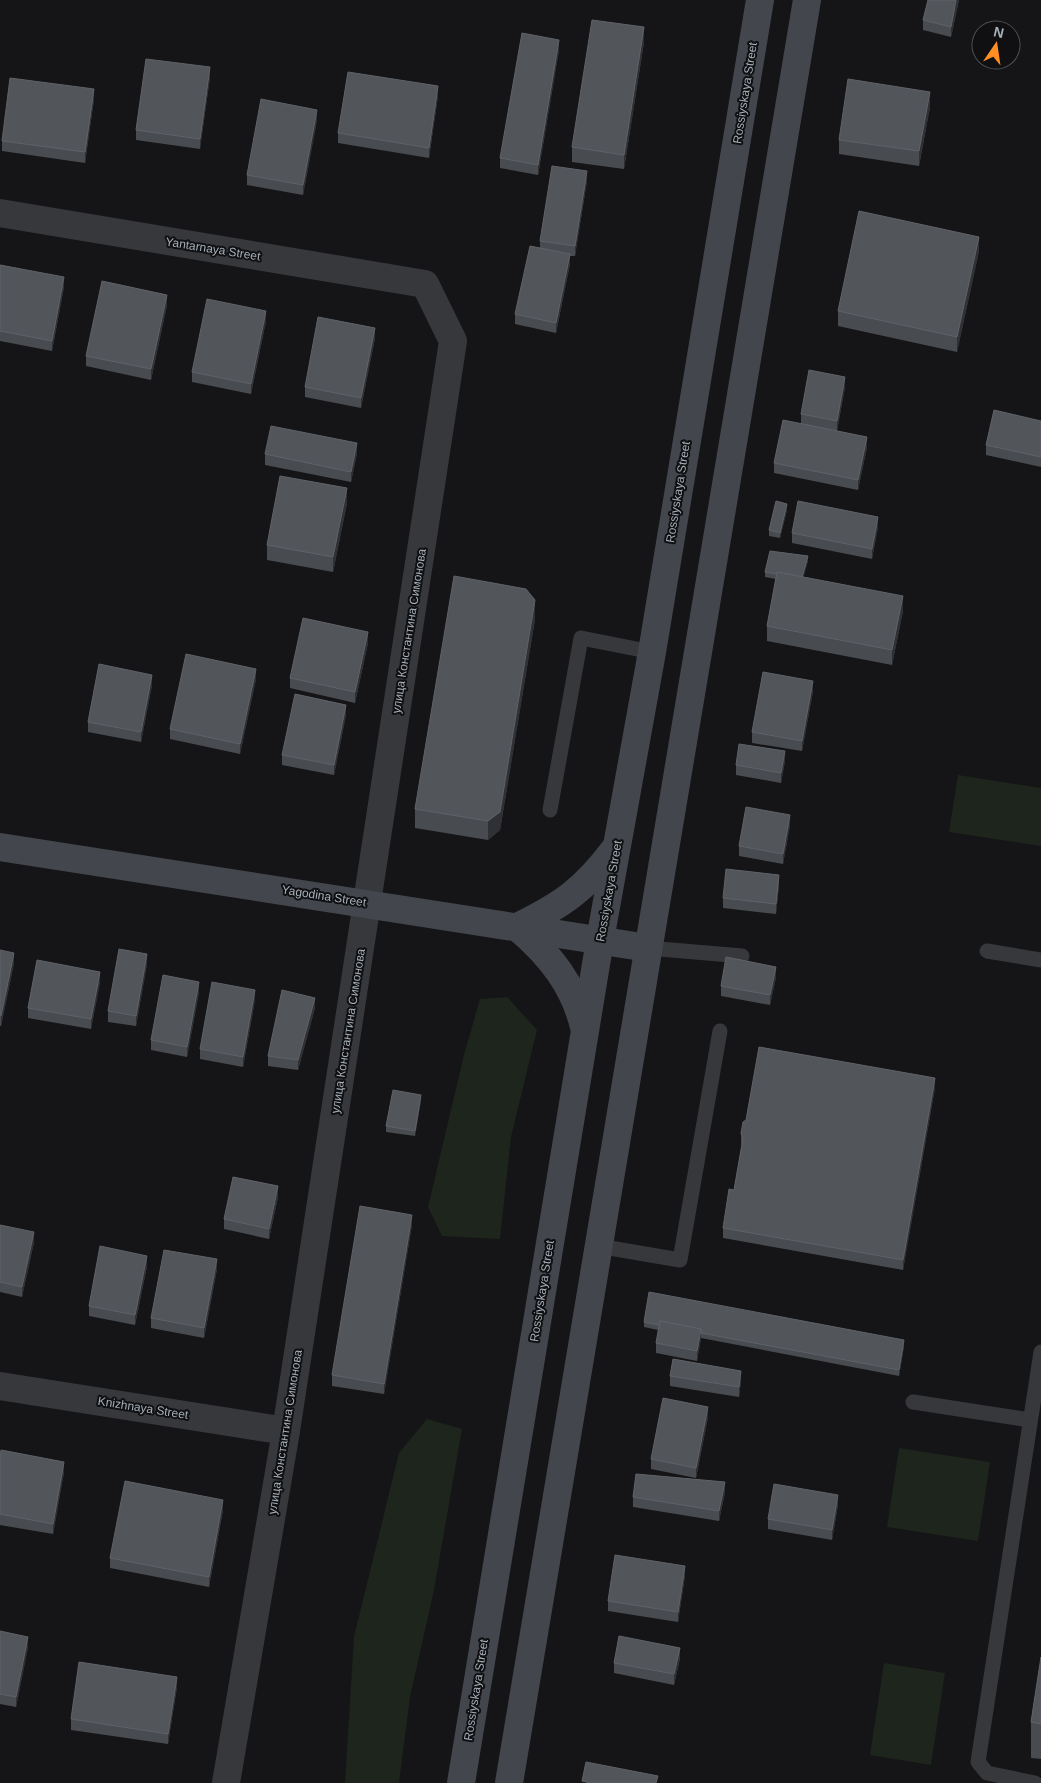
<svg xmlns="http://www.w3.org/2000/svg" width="1041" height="1783" viewBox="0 0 1041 1783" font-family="Arial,sans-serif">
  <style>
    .green { fill: #1d251d }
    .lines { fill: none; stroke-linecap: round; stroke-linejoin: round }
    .lane { stroke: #36383c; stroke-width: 15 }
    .street { stroke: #36383c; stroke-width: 28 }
    .secondary { stroke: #43474d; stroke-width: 28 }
    .wall { fill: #484b4f }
    .shaded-wall { fill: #2f3134 }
    .building { fill: #52555a; stroke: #5f6369 }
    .labels { text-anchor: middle; stroke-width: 4; stroke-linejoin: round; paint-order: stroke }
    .street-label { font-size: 12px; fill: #a5afb8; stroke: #101012 }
  </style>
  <rect width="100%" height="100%" fill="#151517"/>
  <!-- green -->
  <g class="green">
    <polygon points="958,775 1041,788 1041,846 949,832"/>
    <polygon points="507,997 537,1030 511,1137 500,1239 442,1236 428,1207 464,1055 480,999"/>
    <polygon points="427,1419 462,1429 434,1590 410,1697 399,1783 345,1783 354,1637 399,1453"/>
    <polygon points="899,1448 990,1462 978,1541 887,1527"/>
    <polygon points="884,1663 945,1673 931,1765 870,1755"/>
  </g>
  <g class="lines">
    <!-- lane -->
    <g class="lane">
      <polyline points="550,810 581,638 652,652"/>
      <polyline points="648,948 742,956"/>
      <polyline points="987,951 1041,960"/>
      <polyline points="598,1246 680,1260 720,1031"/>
      <polyline points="913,1402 1030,1420"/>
      <polyline points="1035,1783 987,1773 978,1762 1041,1352"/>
    </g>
    <!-- street -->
    <g class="street">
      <polyline points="0,213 425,284 453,341 286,1431 226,1783"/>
      <polyline points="0,1386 286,1431"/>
    </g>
    <!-- secondary -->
    <g class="secondary">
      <polyline points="0,847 648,948"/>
      <path d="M517 927C562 905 584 890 614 850"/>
      <path d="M517 927C550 955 574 985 584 1027"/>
      <polyline points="461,1783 600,940 652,652 760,0"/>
      <polyline points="509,1783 807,0"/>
    </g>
  </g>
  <!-- wall -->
  <g class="wall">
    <polygon points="928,0 959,0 951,37 923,30 923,20"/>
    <polygon points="644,42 624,169 572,162 572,147"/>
    <polygon points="559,50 538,175 500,168 500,158"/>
    <polygon points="210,77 200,149 136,140 136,130"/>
    <polygon points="438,96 429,158 338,143 338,133"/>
    <polygon points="94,99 85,163 2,151 2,141"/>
    <polygon points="930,107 919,166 839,154 839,140"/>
    <polygon points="317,120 303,195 247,185 247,175"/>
    <polygon points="587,181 575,256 570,256 570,264 556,333 515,324 515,314 540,248 540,241"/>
    <polygon points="979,251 957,352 838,326 838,311"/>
    <polygon points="0,265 64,287 52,351 0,341"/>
    <polygon points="167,305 151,380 86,366 86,356"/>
    <polygon points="266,321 251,394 192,382 192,372"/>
    <polygon points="375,338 361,408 305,397 305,387"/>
    <polygon points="845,387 837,431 867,447 858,490 774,473 774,463 801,423 801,414"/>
    <polygon points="1041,421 1041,467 986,455 986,445"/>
    <polygon points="357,453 351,482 265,465 265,454"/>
    <polygon points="347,503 333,572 267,560 267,545"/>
    <polygon points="787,510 780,538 769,536 769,530"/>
    <polygon points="878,527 872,559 792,543 792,533"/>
    <polygon points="808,561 803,577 903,611 892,665 767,641 767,626 776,579 765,577 765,572"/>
    <polygon points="535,619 500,830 488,840 415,828 415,809"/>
    <polygon points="368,643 355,703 290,688 290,678"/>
    <polygon points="256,679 240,754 170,739 170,729"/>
    <polygon points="152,685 141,742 88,732 88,722"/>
    <polygon points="813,691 802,751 752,743 752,732"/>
    <polygon points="346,715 334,775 282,765 282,755"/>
    <polygon points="785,761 781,783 736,775 736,765"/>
    <polygon points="790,825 783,864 739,856 739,846"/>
    <polygon points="779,885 776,914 723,908 723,898"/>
    <polygon points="0,950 14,963 1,1026 0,1026"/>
    <polygon points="147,964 136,1026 108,1022 108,1011"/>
    <polygon points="776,977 770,1005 721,996 721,986"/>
    <polygon points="100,982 91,1029 28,1018 28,1008"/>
    <polygon points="199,992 187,1057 151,1050 151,1040"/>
    <polygon points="255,1000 243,1067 200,1059 200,1049"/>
    <polygon points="315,1008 298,1070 268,1066 268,1056"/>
    <polygon points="935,1088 903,1270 723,1238 723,1228 734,1190 742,1145 741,1143 741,1133"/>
    <polygon points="421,1100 415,1136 386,1132 386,1126"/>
    <polygon points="278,1197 269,1239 224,1229 224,1219"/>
    <polygon points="0,1225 34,1242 22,1297 0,1292"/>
    <polygon points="412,1225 384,1394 332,1386 332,1375"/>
    <polygon points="147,1266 135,1325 89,1316 89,1306"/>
    <polygon points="217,1269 204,1338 151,1328 151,1318"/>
    <polygon points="644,1322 904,1346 899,1376 701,1338 697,1361 656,1353 656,1343 658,1330 644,1327"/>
    <polygon points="670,1376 741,1381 739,1397 670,1386"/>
    <polygon points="708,1417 696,1478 651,1469 651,1459"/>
    <polygon points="0,1458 64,1472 53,1534 0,1525"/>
    <polygon points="725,1492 719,1521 633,1507 633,1497"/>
    <polygon points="838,1505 832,1540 768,1529 768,1519"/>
    <polygon points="223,1510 209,1587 110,1568 110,1558"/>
    <polygon points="685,1576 678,1622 608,1611 608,1601"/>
    <polygon points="0,1631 28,1647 16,1707 0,1704"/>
    <polygon points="1041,1657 1041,1759 1031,1758 1031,1722"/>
    <polygon points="680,1658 674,1685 614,1673 614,1663"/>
    <polygon points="177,1687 168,1744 71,1730 71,1719"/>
  </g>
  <!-- shaded-wall -->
  <g class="shaded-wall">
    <polygon points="956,0 959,0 951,37 951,27"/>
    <polygon points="644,27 644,42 624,169 624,155"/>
    <polygon points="559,40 559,50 538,175 538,165"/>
    <polygon points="210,67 210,77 200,149 200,139"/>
    <polygon points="438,86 438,96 429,158 429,148"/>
    <polygon points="94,89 94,99 85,163 85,152"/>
    <polygon points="930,92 930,107 919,166 919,151"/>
    <polygon points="317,110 317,120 303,195 303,185"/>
    <polygon points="587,171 587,181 575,256 575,246"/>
    <polygon points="979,237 979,251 957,352 957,337"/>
    <polygon points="570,254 570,264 556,333 556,323"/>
    <polygon points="64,277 64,287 52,351 52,341"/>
    <polygon points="167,295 167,305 151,380 151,369"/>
    <polygon points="266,311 266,321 251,394 251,384"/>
    <polygon points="375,328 375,338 361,408 361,398"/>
    <polygon points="845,377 845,387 837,431 837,421"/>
    <polygon points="867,437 867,447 858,490 858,480"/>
    <polygon points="357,443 357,453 351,482 351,472"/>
    <polygon points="347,488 347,503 333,572 333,557"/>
    <polygon points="787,504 787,510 780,538 780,533"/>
    <polygon points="878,517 878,527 872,559 872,549"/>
    <polygon points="808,556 808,561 802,584 802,578"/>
    <polygon points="903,596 903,611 892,665 892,650"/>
    <polygon points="535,600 535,619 500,830 488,840 488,821"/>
    <polygon points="368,632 368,643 355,703 355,692"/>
    <polygon points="256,669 256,679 240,754 240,744"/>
    <polygon points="152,675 152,685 141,742 141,732"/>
    <polygon points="813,681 813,691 802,751 802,741"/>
    <polygon points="346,705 346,715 334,775 334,765"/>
    <polygon points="785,751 785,761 781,783 781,773"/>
    <polygon points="790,815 790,825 783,864 783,854"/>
    <polygon points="779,875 779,885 776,914 776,904"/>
    <polygon points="14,953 14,963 1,1026 1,1016"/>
    <polygon points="147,954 147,964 136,1026 136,1016"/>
    <polygon points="776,967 776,977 770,1005 770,995"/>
    <polygon points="100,972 100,982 91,1029 91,1019"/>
    <polygon points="199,982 199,992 187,1057 187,1047"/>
    <polygon points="255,990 255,1000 243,1067 243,1057"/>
    <polygon points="315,998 315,1008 298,1070 298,1060"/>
    <polygon points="935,1078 935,1088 903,1270 903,1260"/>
    <polygon points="421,1095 421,1100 415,1136 415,1131"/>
    <polygon points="278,1186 278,1197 269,1239 269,1229"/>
    <polygon points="412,1215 412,1225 384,1394 384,1384"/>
    <polygon points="34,1232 34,1242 22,1297 22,1287"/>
    <polygon points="147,1256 147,1266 135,1325 135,1315"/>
    <polygon points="217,1259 217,1269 204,1338 204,1328"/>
    <polygon points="701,1329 701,1339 697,1361 697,1351"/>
    <polygon points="904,1340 904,1346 899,1376 899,1370"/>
    <polygon points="741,1371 741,1381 739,1397 739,1387"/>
    <polygon points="708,1407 708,1417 696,1478 696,1468"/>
    <polygon points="64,1462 64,1472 53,1534 53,1524"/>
    <polygon points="725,1482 725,1492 719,1521 719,1511"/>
    <polygon points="838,1495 838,1505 832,1540 832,1530"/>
    <polygon points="223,1500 223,1510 209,1587 209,1577"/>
    <polygon points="685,1566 685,1576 678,1622 678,1612"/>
    <polygon points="28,1637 28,1647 16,1707 16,1697"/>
    <polygon points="680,1648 680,1658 674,1685 674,1674"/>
    <polygon points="177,1677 177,1687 168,1744 168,1734"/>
  </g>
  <!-- building -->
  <g class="building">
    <polygon points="928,0 956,0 951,27 923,20"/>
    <polygon points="592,20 644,27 624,155 572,147"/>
    <polygon points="522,33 559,40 538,165 500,158"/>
    <polygon points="146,59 210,67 200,139 136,130"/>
    <polygon points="348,72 438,86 429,148 338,133"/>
    <polygon points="10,78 94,89 85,152 2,141"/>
    <polygon points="848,79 930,92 919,151 839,140"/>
    <polygon points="261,99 317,110 303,185 247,175"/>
    <polygon points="552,166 587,171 575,246 540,241"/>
    <polygon points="859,211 979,237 957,337 838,311"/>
    <polygon points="530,246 570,254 556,323 515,314"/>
    <polygon points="0,265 64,277 52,341 0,331"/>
    <polygon points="102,281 167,295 151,369 86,356"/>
    <polygon points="207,299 266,311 251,384 192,372"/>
    <polygon points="318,317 375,328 361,398 305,387"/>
    <polygon points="809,370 845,377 837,421 801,414"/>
    <polygon points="994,410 1041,421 1041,457 986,445"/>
    <polygon points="783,420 867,437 858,480 774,463"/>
    <polygon points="271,426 357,443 351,472 265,454"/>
    <polygon points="280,476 347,488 333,557 267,545"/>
    <polygon points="776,501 787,504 780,533 769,530"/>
    <polygon points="798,501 878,517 872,549 792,533"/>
    <polygon points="770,551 808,556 802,577 777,572 777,574 765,572"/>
    <polygon points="777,572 903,596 892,650 767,626"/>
    <polygon points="454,576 526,589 535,600 500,812 488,821 415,809"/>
    <polygon points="303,618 368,632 355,692 290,678"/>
    <polygon points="186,654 256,669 240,744 170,729"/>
    <polygon points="99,664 152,675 141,732 88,722"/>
    <polygon points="763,672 813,681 802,741 752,732"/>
    <polygon points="295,694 346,705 334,765 282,755"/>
    <polygon points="739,744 785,751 781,773 736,765"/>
    <polygon points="746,807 790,815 783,854 739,846"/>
    <polygon points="726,869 779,875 776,904 723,898"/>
    <polygon points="119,949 147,954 136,1016 108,1011"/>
    <polygon points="0,950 14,953 1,1016 0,1016"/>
    <polygon points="726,957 776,967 770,995 721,986"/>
    <polygon points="37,960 100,972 91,1019 28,1008"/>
    <polygon points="163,975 199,982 187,1047 151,1040"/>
    <polygon points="212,982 255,990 243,1057 200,1049"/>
    <polygon points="282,990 315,998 298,1060 268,1056"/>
    <polygon points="759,1047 935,1078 903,1260 723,1228 729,1189 734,1190 743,1138 741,1133 743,1122 746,1120"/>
    <polygon points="393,1090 421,1095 415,1131 386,1126"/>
    <polygon points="233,1177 278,1186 269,1229 224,1219"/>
    <polygon points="360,1206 412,1215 384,1384 332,1375"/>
    <polygon points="0,1225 34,1232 22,1287 0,1282"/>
    <polygon points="100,1246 147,1256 135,1315 89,1306"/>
    <polygon points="164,1250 217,1259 204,1328 151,1318"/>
    <polygon points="649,1292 904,1340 899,1370 701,1333 701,1329 660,1321 659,1325 644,1322"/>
    <polygon points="660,1321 701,1329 697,1351 656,1343"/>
    <polygon points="673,1359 741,1371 739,1387 670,1376"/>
    <polygon points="663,1398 708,1407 696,1468 651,1459"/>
    <polygon points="1,1450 64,1462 53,1524 0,1514 0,1458"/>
    <polygon points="636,1474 725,1482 719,1511 633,1497"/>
    <polygon points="125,1481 223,1500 209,1577 110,1558"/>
    <polygon points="774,1484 838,1495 832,1530 768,1519"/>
    <polygon points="615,1555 685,1566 678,1612 608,1601"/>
    <polygon points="0,1631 28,1637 16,1697 0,1694"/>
    <polygon points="619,1636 680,1648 674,1674 614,1663"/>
    <polygon points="1041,1657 1041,1724 1031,1722"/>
    <polygon points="79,1662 177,1677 168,1734 71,1719"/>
    <polygon points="586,1762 658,1776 656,1783 590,1783 582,1781"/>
  </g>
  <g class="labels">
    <!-- street labels -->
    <g class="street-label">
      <text transform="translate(745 93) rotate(-81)" y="4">Rossiyskaya Street</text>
      <text transform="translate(213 249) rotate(9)" y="4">Yantarnaya Street</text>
      <text transform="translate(678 492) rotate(-81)" y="4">Rossiyskaya Street</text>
      <text transform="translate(409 631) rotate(-81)" y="4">улица Константина Симонова</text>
      <text transform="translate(609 891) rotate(-80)" y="4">Rossiyskaya Street</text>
      <text transform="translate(324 896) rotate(9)" y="4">Yagodina Street</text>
      <text transform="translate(348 1031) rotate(-81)" y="4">улица Константина Симонова</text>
      <text transform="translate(542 1291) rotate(-81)" y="4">Rossiyskaya Street</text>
      <text transform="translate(143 1408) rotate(9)" y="4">Knizhnaya Street</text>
      <text transform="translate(285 1432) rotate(-81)" y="4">улица Константина Симонова</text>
      <text transform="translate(476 1690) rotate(-81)" y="4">Rossiyskaya Street</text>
    </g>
  </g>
  <!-- north arrow -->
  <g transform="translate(996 45) rotate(13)"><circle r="24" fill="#101012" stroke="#4c5054"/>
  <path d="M0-4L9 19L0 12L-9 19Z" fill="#ff8f25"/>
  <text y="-8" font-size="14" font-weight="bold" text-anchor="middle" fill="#a5afb8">N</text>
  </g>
</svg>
